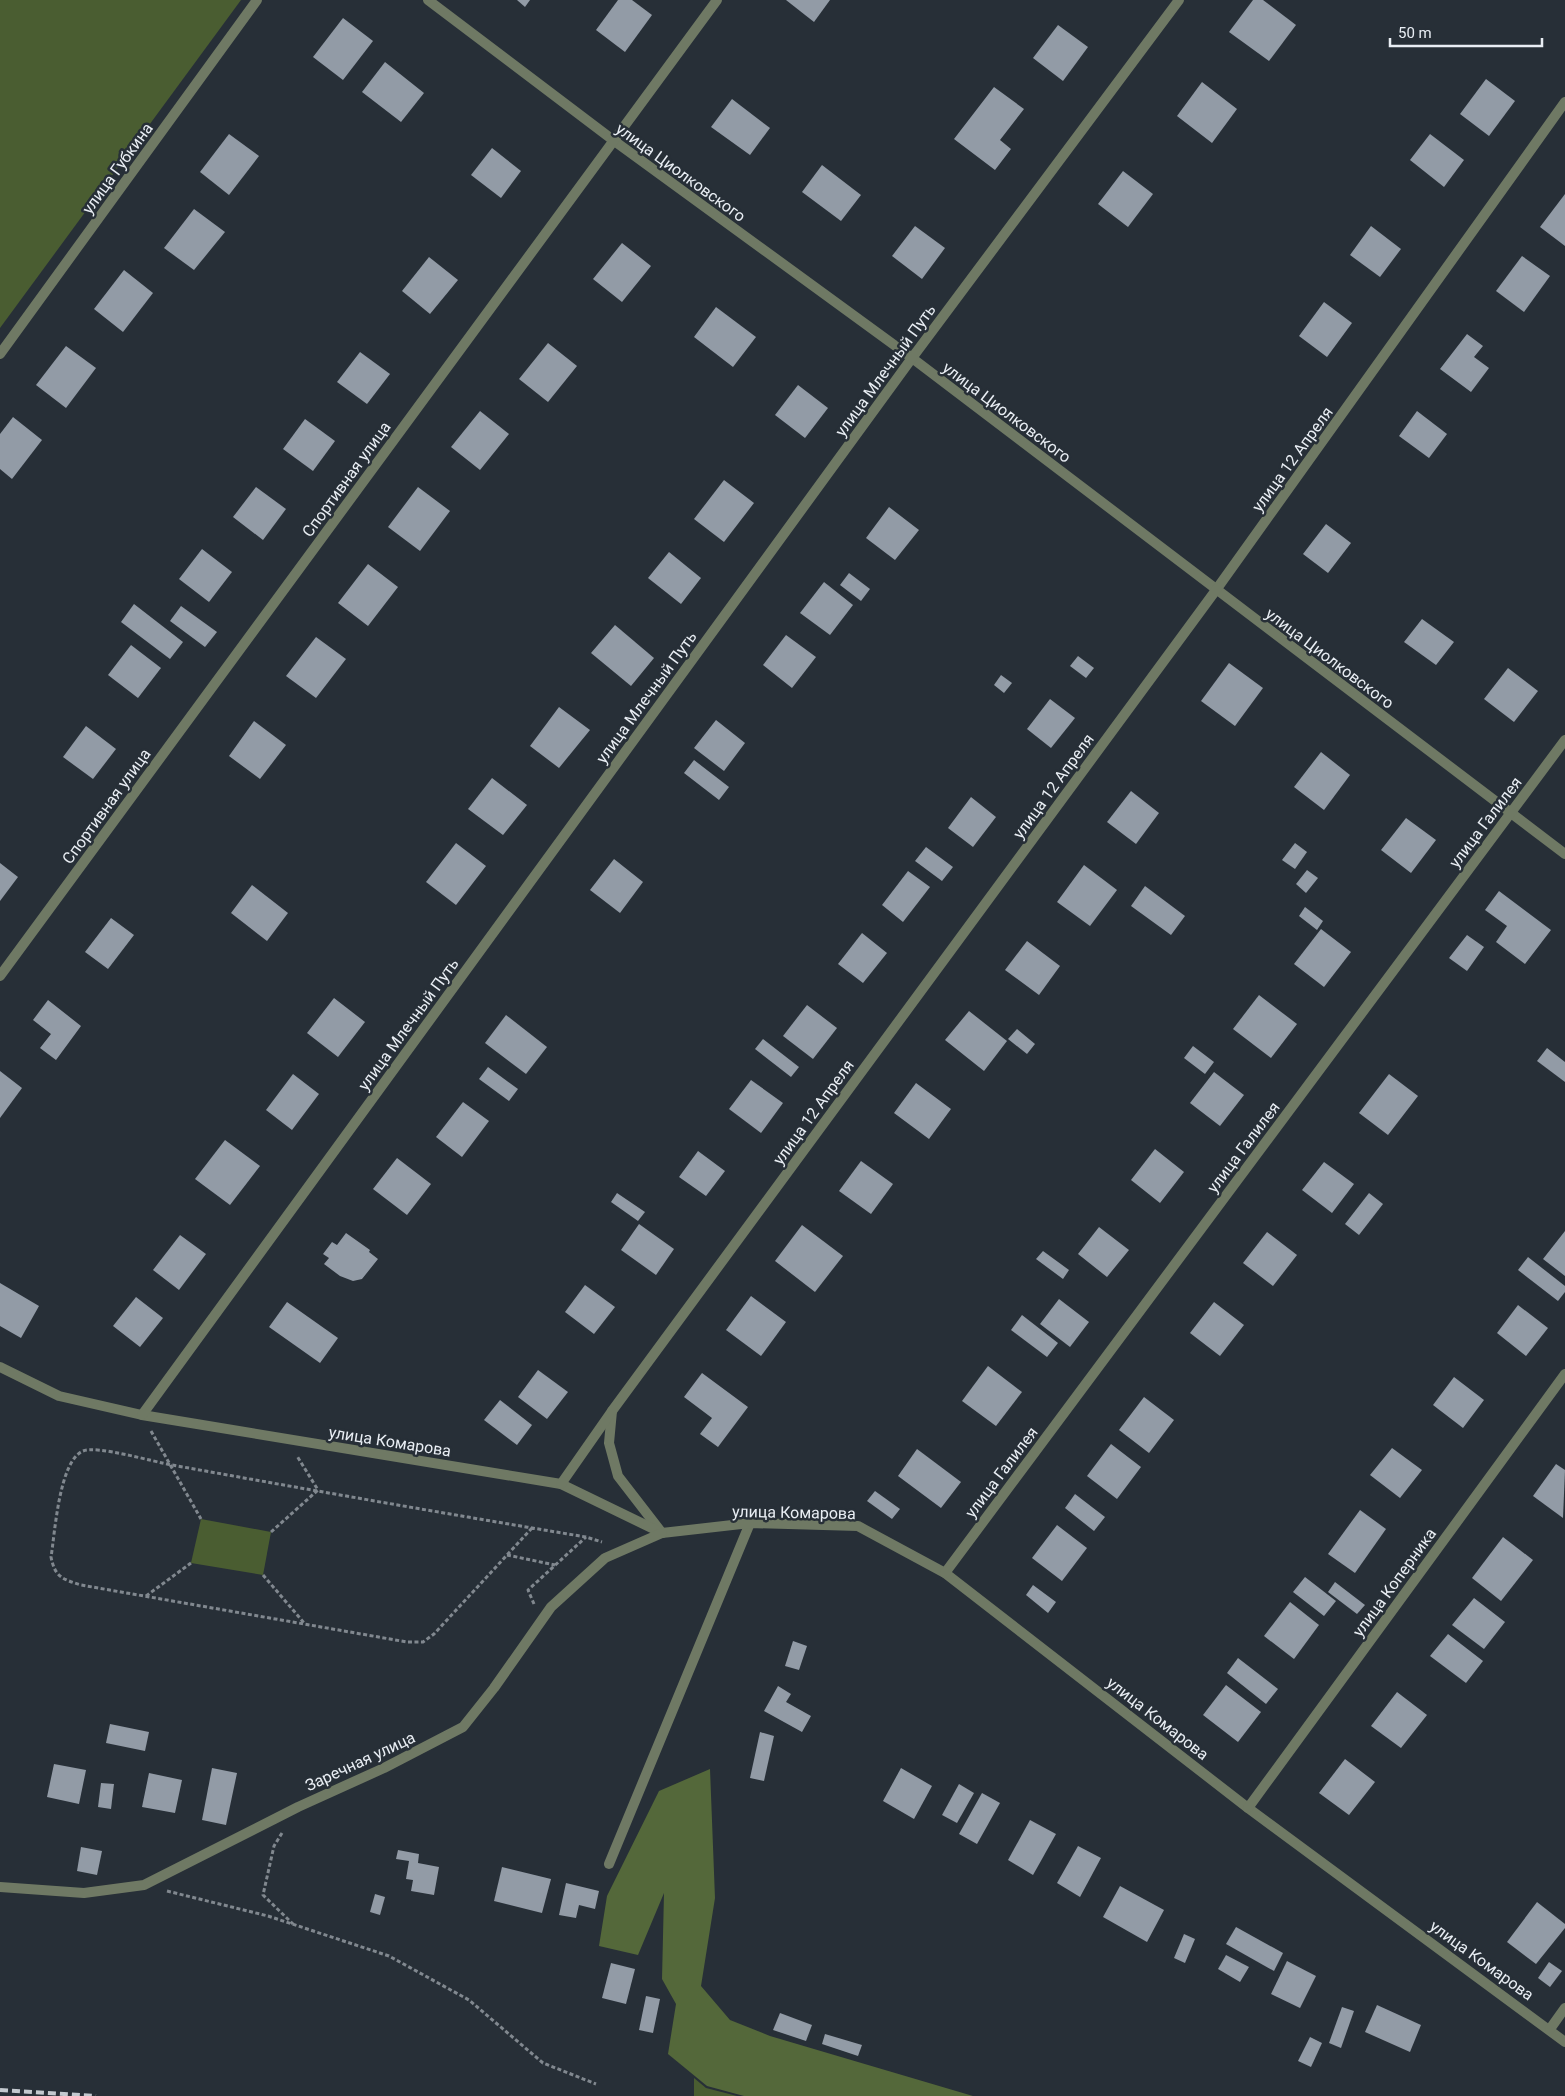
<svg xmlns="http://www.w3.org/2000/svg" width="1565" height="2096" viewBox="0 0 1565 2096" font-family="Roboto,sans-serif">
  <style>
    .green { fill: #4a5d31 }
    .forest { fill: #54683a }
    .building { fill: #929ba6 }
    .lines { fill: none; stroke-linecap: round; stroke-linejoin: round }
    .path { stroke: #81888f; stroke-width: 3; stroke-dasharray: 4 2.5; stroke-linecap: butt }
    .service { stroke: #6f7964; stroke-width: 10 }
    .minor { stroke: #6f7964; stroke-width: 10 }
    .rail { stroke: #c3c9cf; stroke-width: 4; stroke-dasharray: 8 4; stroke-linecap: butt }
    .labels { text-anchor: middle; stroke-width: 5; stroke-linejoin: round; paint-order: stroke }
    .street-label { font-size: 16px; fill: #e9eef4; stroke: #272f37 }
  </style>
  <rect width="100%" height="100%" fill="#272f37"/>
  <!-- green -->
  <g class="green">
    <polygon points="0,0 241,0 0,328"/>
    <polygon points="201,1519 271,1532 263,1575 191,1563"/>
    <polygon points="694,2078 706,2088 737,2096 694,2096"/>
  </g>
  <!-- forest -->
  <polygon class="forest" points="710,1769 715,1898 701,1986 730,2020 770,2036 973,2096 744,2096 707,2086 668,2054 676,2004 662,1979 664,1893 638,1955 599,1946 607,1896 659,1791"/>
  <!-- building -->
  <g class="building">
    <polygon points="517,0 530,0 525,7"/>
    <polygon points="618,0 632,0 652,15 625,52 596,30"/>
    <polygon points="786,0 830,0 814,22"/>
    <polygon points="1253,0 1263,0 1296,25 1269,61 1229,32"/>
    <polygon points="343,18 373,41 343,80 313,57"/>
    <polygon points="1058,25 1088,47 1063,81 1033,58"/>
    <polygon points="385,62 424,93 401,122 362,92"/>
    <polygon points="1486,79 1515,101 1489,136 1460,114"/>
    <polygon points="1202,82 1237,109 1212,143 1177,116"/>
    <polygon points="994,87 1024,109 1000,140 1011,149 995,170 954,139"/>
    <polygon points="732,99 770,128 750,155 711,127"/>
    <polygon points="229,134 259,156 229,195 200,172"/>
    <polygon points="1430,134 1464,160 1444,187 1410,160"/>
    <polygon points="492,148 521,171 501,198 471,175"/>
    <polygon points="822,165 861,195 841,221 802,192"/>
    <polygon points="1123,171 1153,194 1128,227 1098,204"/>
    <polygon points="1565,194 1565,246 1540,227"/>
    <polygon points="194,209 225,232 194,270 164,248"/>
    <polygon points="915,226 945,248 922,279 892,256"/>
    <polygon points="1371,226 1401,249 1380,277 1350,255"/>
    <polygon points="622,243 651,266 622,302 593,279"/>
    <polygon points="1522,256 1550,276 1524,312 1496,291"/>
    <polygon points="429,257 458,280 430,314 402,291"/>
    <polygon points="124,270 153,293 123,332 94,309"/>
    <polygon points="1324,302 1352,323 1327,357 1299,336"/>
    <polygon points="716,307 756,337 733,367 694,337"/>
    <polygon points="1467,334 1483,346 1474,357 1489,368 1471,392 1440,369"/>
    <polygon points="548,343 577,366 548,402 519,379"/>
    <polygon points="66,346 96,368 66,408 36,385"/>
    <polygon points="360,352 390,374 367,404 337,382"/>
    <polygon points="798,385 828,408 805,438 775,415"/>
    <polygon points="480,411 509,434 480,470 451,447"/>
    <polygon points="1417,411 1447,434 1429,458 1399,436"/>
    <polygon points="13,417 42,440 12,479 0,469 0,434"/>
    <polygon points="305,419 335,441 313,471 283,449"/>
    <polygon points="724,480 754,503 724,542 694,519"/>
    <polygon points="256,487 286,509 263,540 233,517"/>
    <polygon points="418,487 450,511 420,551 388,527"/>
    <polygon points="889,507 919,530 895,560 866,538"/>
    <polygon points="1326,524 1351,543 1328,573 1303,554"/>
    <polygon points="202,549 232,572 209,602 179,579"/>
    <polygon points="669,552 701,578 681,604 648,578"/>
    <polygon points="368,564 398,587 368,626 338,603"/>
    <polygon points="849,573 870,589 861,601 840,585"/>
    <polygon points="824,582 853,605 830,635 800,613"/>
    <polygon points="134,604 183,642 170,659 121,622"/>
    <polygon points="181,606 217,632 205,647 170,621"/>
    <polygon points="1422,619 1454,642 1436,665 1404,642"/>
    <polygon points="615,625 654,658 631,686 591,653"/>
    <polygon points="786,635 816,657 792,688 763,665"/>
    <polygon points="316,637 346,659 316,698 286,676"/>
    <polygon points="131,645 161,668 138,698 108,675"/>
    <polygon points="1078,656 1094,668 1086,678 1070,666"/>
    <polygon points="1229,663 1263,688 1235,726 1201,701"/>
    <polygon points="1508,668 1538,691 1514,722 1484,699"/>
    <polygon points="1001,675 1012,683 1004,693 994,685"/>
    <polygon points="1050,699 1075,718 1051,748 1027,729"/>
    <polygon points="559,707 590,730 559,768 530,746"/>
    <polygon points="716,720 745,743 724,771 694,748"/>
    <polygon points="254,721 286,745 260,779 229,756"/>
    <polygon points="86,726 116,749 93,779 63,757"/>
    <polygon points="1321,752 1350,775 1324,810 1294,787"/>
    <polygon points="694,760 729,787 719,800 684,773"/>
    <polygon points="492,778 527,805 503,835 468,809"/>
    <polygon points="1131,791 1159,813 1136,844 1107,822"/>
    <polygon points="971,797 996,817 973,847 948,828"/>
    <polygon points="1406,818 1436,840 1411,873 1381,850"/>
    <polygon points="456,843 486,866 456,905 426,882"/>
    <polygon points="1295,843 1307,852 1295,869 1282,860"/>
    <polygon points="926,847 953,867 942,881 915,861"/>
    <polygon points="614,859 643,882 620,913 590,890"/>
    <polygon points="0,863 18,877 0,901"/>
    <polygon points="1084,865 1117,890 1090,926 1057,902"/>
    <polygon points="1307,870 1318,878 1306,893 1296,884"/>
    <polygon points="908,871 930,887 903,922 882,905"/>
    <polygon points="252,885 288,913 267,941 231,913"/>
    <polygon points="1145,886 1185,916 1171,935 1131,906"/>
    <polygon points="1499,891 1551,930 1525,964 1496,942 1507,926 1485,910"/>
    <polygon points="1305,907 1323,921 1317,930 1299,916"/>
    <polygon points="111,918 134,935 108,969 85,952"/>
    <polygon points="1321,929 1351,952 1324,987 1294,964"/>
    <polygon points="862,933 887,953 863,983 838,964"/>
    <polygon points="1467,935 1484,947 1467,971 1449,958"/>
    <polygon points="1027,941 1060,966 1039,995 1005,970"/>
    <polygon points="1259,995 1297,1024 1271,1058 1233,1029"/>
    <polygon points="334,998 365,1022 338,1057 307,1033"/>
    <polygon points="48,1000 81,1026 56,1060 40,1048 51,1034 33,1020"/>
    <polygon points="807,1005 837,1028 813,1059 783,1036"/>
    <polygon points="969,1011 1007,1041 984,1071 945,1040"/>
    <polygon points="506,1015 547,1047 526,1074 485,1043"/>
    <polygon points="1017,1029 1035,1044 1027,1054 1008,1039"/>
    <polygon points="763,1039 799,1067 791,1077 755,1049"/>
    <polygon points="1193,1046 1214,1062 1205,1074 1184,1058"/>
    <polygon points="1547,1048 1565,1062 1565,1082 1537,1061"/>
    <polygon points="488,1067 518,1089 509,1101 479,1079"/>
    <polygon points="0,1071 22,1088 0,1118"/>
    <polygon points="1214,1072 1244,1095 1220,1126 1190,1103"/>
    <polygon points="293,1074 319,1094 292,1130 266,1110"/>
    <polygon points="1389,1074 1418,1096 1388,1135 1359,1113"/>
    <polygon points="751,1080 783,1103 761,1133 729,1109"/>
    <polygon points="916,1083 951,1109 929,1139 894,1113"/>
    <polygon points="463,1102 489,1121 462,1157 436,1137"/>
    <polygon points="225,1140 260,1166 230,1205 195,1179"/>
    <polygon points="1155,1149 1184,1172 1160,1203 1131,1180"/>
    <polygon points="698,1151 725,1171 706,1196 679,1177"/>
    <polygon points="397,1158 431,1184 407,1215 373,1189"/>
    <polygon points="861,1161 893,1184 871,1214 839,1191"/>
    <polygon points="1324,1162 1354,1184 1332,1213 1302,1190"/>
    <polygon points="617,1193 645,1212 638,1221 611,1202"/>
    <polygon points="1369,1193 1383,1204 1359,1235 1345,1224"/>
    <polygon points="639,1224 674,1249 656,1275 621,1250"/>
    <polygon points="802,1225 843,1256 815,1292 775,1261"/>
    <polygon points="1099,1227 1129,1250 1107,1277 1078,1254"/>
    <polygon points="1565,1231 1565,1276 1543,1259"/>
    <polygon points="1267,1232 1297,1255 1273,1286 1243,1263"/>
    <polygon points="346,1233 370,1250 369,1252 378,1259 362,1279 353,1281 340,1276 324,1264 329,1258 323,1254 332,1242 337,1245"/>
    <polygon points="180,1235 206,1254 179,1290 153,1270"/>
    <polygon points="1043,1251 1069,1270 1063,1279 1036,1259"/>
    <polygon points="1528,1257 1565,1286 1565,1292 1558,1301 1518,1270"/>
    <polygon points="0,1283 39,1306 21,1338 0,1326"/>
    <polygon points="585,1285 615,1307 594,1334 565,1312"/>
    <polygon points="751,1296 786,1322 761,1356 726,1330"/>
    <polygon points="136,1297 163,1318 140,1347 113,1326"/>
    <polygon points="1059,1299 1089,1322 1070,1347 1040,1324"/>
    <polygon points="287,1302 338,1338 320,1363 269,1327"/>
    <polygon points="1214,1302 1244,1325 1220,1356 1190,1333"/>
    <polygon points="1518,1305 1548,1328 1526,1356 1497,1333"/>
    <polygon points="1022,1315 1058,1343 1047,1357 1011,1330"/>
    <polygon points="988,1366 1022,1392 996,1426 962,1401"/>
    <polygon points="538,1370 568,1392 547,1419 518,1397"/>
    <polygon points="702,1373 748,1407 718,1447 700,1434 712,1418 684,1397"/>
    <polygon points="1454,1377 1484,1400 1463,1428 1433,1405"/>
    <polygon points="1144,1397 1174,1420 1149,1453 1119,1430"/>
    <polygon points="500,1400 532,1425 517,1445 484,1420"/>
    <polygon points="1111,1444 1141,1467 1117,1499 1087,1476"/>
    <polygon points="1392,1448 1422,1470 1400,1498 1370,1475"/>
    <polygon points="917,1449 961,1482 941,1508 898,1476"/>
    <polygon points="1556,1464 1565,1470 1563,1518 1533,1496"/>
    <polygon points="875,1491 900,1509 892,1519 867,1501"/>
    <polygon points="1075,1494 1105,1517 1094,1531 1065,1508"/>
    <polygon points="1360,1510 1386,1529 1355,1573 1328,1554"/>
    <polygon points="1057,1525 1087,1548 1062,1581 1032,1558"/>
    <polygon points="1503,1537 1533,1560 1501,1601 1472,1578"/>
    <polygon points="1305,1577 1336,1601 1324,1616 1293,1592"/>
    <polygon points="1335,1582 1365,1605 1357,1614 1328,1592"/>
    <polygon points="1033,1585 1056,1602 1048,1613 1026,1595"/>
    <polygon points="1474,1598 1505,1622 1484,1649 1452,1625"/>
    <polygon points="1290,1602 1319,1625 1294,1659 1264,1636"/>
    <polygon points="1448,1634 1483,1661 1466,1683 1430,1656"/>
    <polygon points="793,1641 807,1646 799,1670 785,1666"/>
    <polygon points="1238,1658 1278,1689 1266,1704 1227,1673"/>
    <polygon points="1226,1685 1261,1712 1238,1742 1203,1715"/>
    <polygon points="778,1686 791,1694 786,1702 811,1716 802,1732 764,1711"/>
    <polygon points="1397,1692 1427,1715 1401,1748 1371,1726"/>
    <polygon points="110,1724 149,1732 145,1751 106,1743"/>
    <polygon points="760,1732 774,1736 764,1781 750,1778"/>
    <polygon points="1345,1759 1375,1782 1349,1815 1319,1793"/>
    <polygon points="54,1764 86,1770 79,1804 47,1797"/>
    <polygon points="212,1768 237,1773 226,1825 202,1820"/>
    <polygon points="901,1768 932,1786 914,1819 883,1801"/>
    <polygon points="149,1773 182,1780 175,1813 142,1807"/>
    <polygon points="101,1783 114,1784 111,1809 98,1807"/>
    <polygon points="959,1784 974,1793 957,1823 942,1815"/>
    <polygon points="982,1793 1000,1803 977,1844 959,1834"/>
    <polygon points="1030,1820 1056,1834 1033,1875 1008,1860"/>
    <polygon points="1078,1846 1101,1858 1080,1897 1057,1883"/>
    <polygon points="81,1847 102,1851 97,1875 77,1871"/>
    <polygon points="398,1850 419,1854 418,1863 439,1867 434,1895 411,1891 413,1880 406,1879 409,1861 396,1859"/>
    <polygon points="502,1867 551,1879 542,1913 494,1901"/>
    <polygon points="566,1883 599,1891 595,1909 579,1905 576,1918 559,1915"/>
    <polygon points="1120,1886 1164,1910 1147,1942 1103,1917"/>
    <polygon points="375,1894 385,1897 380,1915 370,1912"/>
    <polygon points="1537,1902 1565,1924 1565,1928 1536,1964 1507,1942"/>
    <polygon points="1236,1927 1283,1953 1274,1971 1226,1944"/>
    <polygon points="1184,1934 1195,1939 1185,1963 1174,1958"/>
    <polygon points="1226,1955 1249,1967 1240,1982 1218,1969"/>
    <polygon points="1287,1961 1316,1976 1300,2008 1271,1994"/>
    <polygon points="1549,1962 1562,1971 1550,1987 1538,1978"/>
    <polygon points="611,1963 635,1969 626,2004 602,1998"/>
    <polygon points="646,1996 660,1999 653,2033 639,2030"/>
    <polygon points="1377,2005 1421,2025 1410,2052 1365,2032"/>
    <polygon points="1342,2007 1354,2011 1341,2048 1329,2043"/>
    <polygon points="780,2013 812,2025 806,2041 773,2030"/>
    <polygon points="825,2034 862,2045 858,2056 822,2044"/>
    <polygon points="1310,2037 1322,2043 1311,2067 1298,2061"/>
  </g>
  <g class="lines">
    <!-- path -->
    <g class="path">
      <polyline points="151,1431 201,1519"/>
      <path d="M532 1528 434 1634 423 1642H407L81 1585C62 1579 55 1577 51 1557 55 1533 59 1461 83 1451 97 1445 154 1462 172 1465 310 1490 448 1514 586 1537L602 1542"/>
      <polyline points="271,1532 318,1490 297,1456"/>
      <polyline points="507,1555 555,1565"/>
      <polyline points="263,1575 305,1624"/>
      <polyline points="146,1596 191,1563"/>
      <polyline points="534,1604 528,1590 586,1537"/>
      <polyline points="282,1833 274,1846 263,1895 293,1924"/>
      <polyline points="167,1891 268,1916 389,1956 469,2000 543,2063 596,2084"/>
    </g>
    <!-- service -->
    <g class="service">
      <polyline points="612,1411 609,1443 618,1476 662,1533"/>
      <polyline points="609,1864 750,1523"/>
    </g>
    <!-- minor -->
    <g class="minor">
      <polyline points="428,0 613,140 912,358 1565,854"/>
      <polyline points="0,354 257,0"/>
      <polyline points="0,976 717,0"/>
      <polyline points="0,1367 59,1396 142,1415 561,1484 662,1533 750,1523 858,1526 945,1573 1248,1808 1565,2042"/>
      <polyline points="142,1415 912,358 1179,0"/>
      <polyline points="561,1484 612,1411 1216,590 1565,102"/>
      <polyline points="945,1573 1565,740"/>
      <polyline points="1248,1808 1565,1374"/>
      <polyline points="0,1887 84,1893 144,1885 298,1807 384,1768 463,1727 494,1688 551,1607 605,1558 662,1533"/>
      <polyline points="1550,2029 1565,2008"/>
    </g>
    <!-- rail -->
    <polyline class="rail" points="0,2090 96,2096"/>
  </g>
  <g class="labels">
    <!-- street labels -->
    <g class="street-label">
      <text transform="translate(117 168) rotate(-54)" y="6">улица Губкина</text>
      <text transform="translate(681 172) rotate(36)" y="6">улица Циолковского</text>
      <text transform="translate(885 370) rotate(-54)" y="6">улица Млечный Путь</text>
      <text transform="translate(1007 412) rotate(37)" y="6">улица Циолковского</text>
      <text transform="translate(1292 459) rotate(-54)" y="6">улица 12 Апреля</text>
      <text transform="translate(346 479) rotate(-54)" y="6">Спортивная улица</text>
      <text transform="translate(1330 658) rotate(37)" y="6">улица Циолковского</text>
      <text transform="translate(646 697) rotate(-54)" y="6">улица Млечный Путь</text>
      <text transform="translate(1053 786) rotate(-54)" y="6">улица 12 Апреля</text>
      <text transform="translate(106 806) rotate(-54)" y="6">Спортивная улица</text>
      <text transform="translate(1485 822) rotate(-53)" y="6">улица Галилея</text>
      <text transform="translate(408 1024) rotate(-54)" y="6">улица Млечный Путь</text>
      <text transform="translate(813 1112) rotate(-54)" y="6">улица 12 Апреля</text>
      <text transform="translate(1243 1147) rotate(-53)" y="6">улица Галилея</text>
      <text transform="translate(390 1441) rotate(9)" y="6">улица Комарова</text>
      <text transform="translate(1001 1472) rotate(-53)" y="6">улица Галилея</text>
      <text transform="translate(794 1512) rotate(1)" y="6">улица Комарова</text>
      <text transform="translate(1394 1582) rotate(-54)" y="6">улица Коперника</text>
      <text transform="translate(1158 1718) rotate(38)" y="6">улица Комарова</text>
      <text transform="translate(360 1761) rotate(-25)" y="6">Заречная улица</text>
      <text transform="translate(1482 1960) rotate(36)" y="6">улица Комарова</text>
    </g>
  </g>
  <!-- scale -->
  <path d="M1390 38v8h152v-8" fill="none" stroke="#e9eef4" stroke-width="2.5"/>
  <text x="1398" y="38" font-size="15" fill="#e9eef4" stroke="#272f37" stroke-width="4" paint-order="stroke">50 m</text>
</svg>
